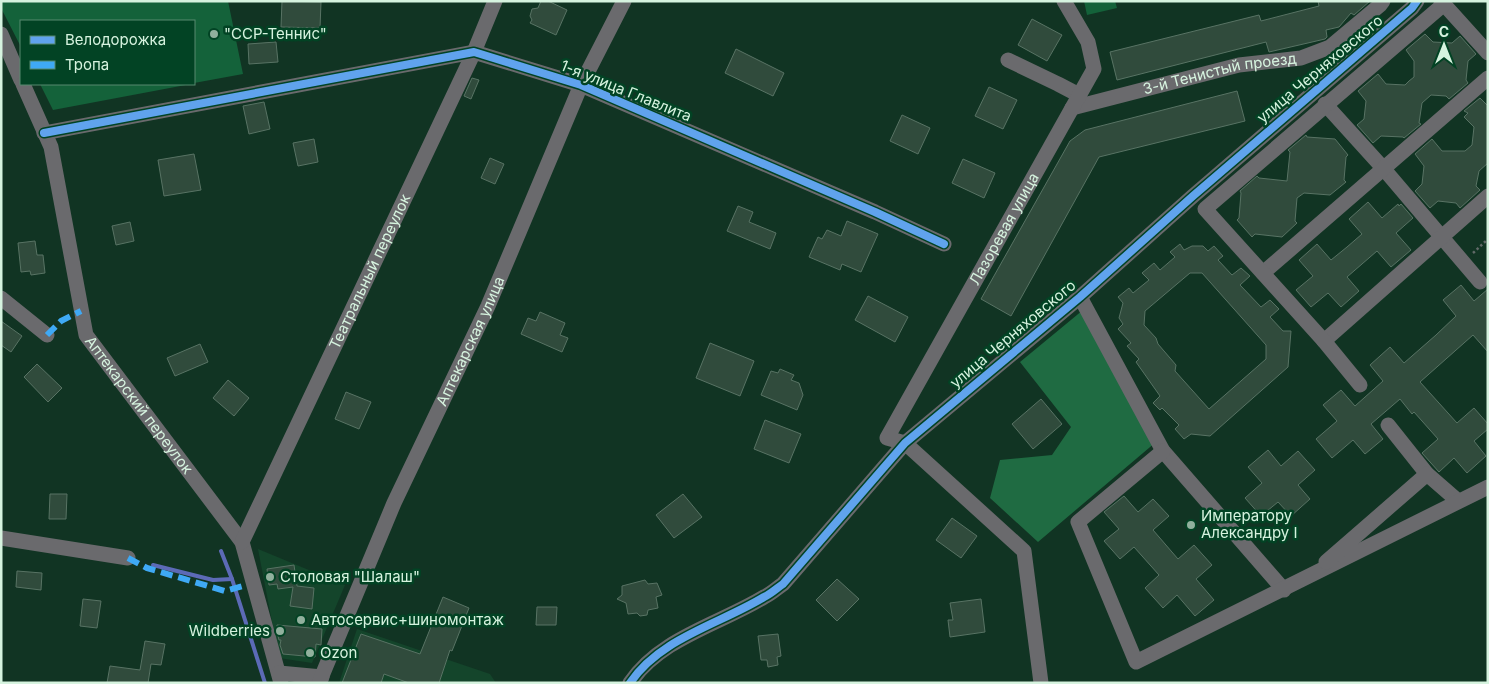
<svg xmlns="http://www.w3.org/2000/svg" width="1489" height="684" viewBox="0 0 1489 684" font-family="Inter,sans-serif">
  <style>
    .built { fill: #14452b }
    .green { fill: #14623a }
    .forest { fill: #1f6b42 }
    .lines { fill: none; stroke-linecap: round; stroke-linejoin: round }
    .stream { stroke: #5c6ab6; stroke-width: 4 }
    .building { fill: #304b3c; stroke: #587364; fill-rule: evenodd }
    .path { stroke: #616a68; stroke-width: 2.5; stroke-dasharray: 2.5 2.5; stroke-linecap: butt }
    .minor { stroke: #6a6a6d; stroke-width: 15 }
    .quiet { stroke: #3fa9f5; stroke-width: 6; stroke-dasharray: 12 6; stroke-linecap: butt }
    .cycleway-casing { stroke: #024324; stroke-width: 11 }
    .cycleway { stroke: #60a3ed; stroke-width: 8 }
    .poi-dot { fill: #91b09d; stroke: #024324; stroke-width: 2 }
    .labels { text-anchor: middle; stroke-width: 5; stroke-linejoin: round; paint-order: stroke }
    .poi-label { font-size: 15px; fill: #d6f3df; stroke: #024324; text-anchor: start }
    .street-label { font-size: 15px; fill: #d6f3df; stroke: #024324 }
  </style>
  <rect width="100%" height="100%" fill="#113423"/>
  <!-- built -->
  <g class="built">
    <polygon points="258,549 345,585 312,663 279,658"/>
    <polygon points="357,629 490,674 496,683 339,683"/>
  </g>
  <!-- green -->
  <g class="green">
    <polygon points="1,1 228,1 243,74 194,83 194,21 21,21 21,47 1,8"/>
    <polygon points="1084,1 1115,1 1117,8 1087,15"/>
    <polygon points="40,84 191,84 53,110"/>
  </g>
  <!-- forest -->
  <polygon class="forest" points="1083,310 1156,442 1038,542 990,498 1000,460 1052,455 1071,427 1020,362"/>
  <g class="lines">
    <!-- stream -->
    <g class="stream">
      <polyline points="221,551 232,579 265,683"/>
      <polyline points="153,565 213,580 232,579"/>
    </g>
  </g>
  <!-- building -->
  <g class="building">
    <polygon points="282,1 321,2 320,28 281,27"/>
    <polygon points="541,1 548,1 567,10 556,35 530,23 532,20 530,16 532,9 538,8"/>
    <polygon points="1318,1 1370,1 1354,15 1351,13 1339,27 1326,30 1327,37 1325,39 1269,52 1266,42 1117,80 1110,52 1259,15 1261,21 1319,6"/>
    <polygon points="1032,19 1062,35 1047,61 1018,45"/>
    <polygon points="1425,34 1433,42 1452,43 1460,36 1476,54 1468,61 1466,80 1468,83 1449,99 1446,96 1431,95 1422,103 1419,123 1421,124 1404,138 1403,137 1381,136 1373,143 1357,125 1364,119 1366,101 1358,91 1378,74 1386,84 1405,85 1409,81 1414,77 1414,61 1406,50"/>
    <polygon points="276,42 278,62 249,64 248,44"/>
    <polygon points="736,49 784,73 773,96 725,73"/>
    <polygon points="472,78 479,80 471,99 464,96"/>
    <polygon points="989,87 1017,100 1003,129 975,116"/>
    <polygon points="1237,91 1245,121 1099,157 1011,316 981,299 1070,141 1085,130"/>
    <polygon points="1480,98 1488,106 1488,163 1479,171 1476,186 1480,190 1460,208 1456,203 1438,201 1430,208 1415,191 1422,184 1424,166 1415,154 1432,139 1442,151 1465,151 1472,145 1474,127 1464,117 1468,113 1464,111"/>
    <polygon points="264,102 270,129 249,134 243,106"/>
    <polygon points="902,115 930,128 918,154 890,141"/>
    <polygon points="1306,135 1307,137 1335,139 1348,155 1346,157 1344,180 1346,182 1330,195 1304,193 1297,198 1295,221 1297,223 1282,237 1255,234 1252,237 1237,220 1239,218 1241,193 1240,191 1257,176 1259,178 1287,181 1290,152 1288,150"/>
    <polygon points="314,139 318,162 298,166 293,143"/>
    <polygon points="194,154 201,190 164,196 158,160"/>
    <polygon points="490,158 504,164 495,184 481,178"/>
    <polygon points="963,159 995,173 984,198 952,183"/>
    <polygon points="1368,202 1382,218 1398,204 1399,206 1401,204 1413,218 1396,233 1411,250 1391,267 1377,251 1347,277 1359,291 1341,307 1328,293 1311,307 1296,290 1313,276 1299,260 1317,244 1331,260 1347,247 1362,234 1349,219"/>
    <polygon points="738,206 753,212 749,222 776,233 770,249 727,231"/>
    <polygon points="847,221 878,234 861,272 842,264 840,270 809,257 818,237 822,239 827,230 841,236"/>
    <polygon points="130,222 134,241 116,245 112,226"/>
    <polygon points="35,241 37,255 43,255 45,273 31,275 30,271 21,272 18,243"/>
    <path d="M1180 244 1184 250 1192 246H1203L1208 251 1214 246 1223 256 1218 260 1232 275 1241 268 1250 276 1240 285 1261 307 1270 300 1279 309 1270 317 1283 331H1291L1288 367 1210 436 1191 434 1184 439 1175 429 1179 425 1162 408 1160 410 1153 403 1160 396 1136 362 1139 359 1127 346 1131 343 1118 329 1123 324 1119 318 1123 303 1118 297 1129 288 1133 293 1149 280 1142 273 1154 263 1160 270 1175 257 1170 252ZM1190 273H1202L1266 345V359L1209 409 1175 371 1176 365 1158 344 1156 338 1144 325 1145 311Z"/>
    <polygon points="1461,285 1474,301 1488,289 1488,352 1473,335 1420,382 1457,423 1474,408 1488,424 1488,429 1474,441 1486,456 1467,473 1454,458 1439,472 1422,453 1438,439 1414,412 1412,414 1400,399 1371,424 1383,439 1365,454 1353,440 1332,458 1316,439 1337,421 1323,405 1341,390 1355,406 1383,381 1370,365 1390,347 1404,363 1436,335 1456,316 1443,300"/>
    <polygon points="868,296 908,317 895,342 855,320"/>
    <polygon points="540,312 565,323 560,335 568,338 562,352 521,334 528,318 536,321"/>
    <polygon points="1,321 22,336 11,352 1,345"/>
    <polygon points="710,343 754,361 740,396 696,378"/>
    <polygon points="200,344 208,362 175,376 167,358"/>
    <polygon points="37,364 62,388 48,402 24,377"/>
    <polygon points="780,369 794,375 791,380 799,383 803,395 797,410 761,395 771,371 778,373"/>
    <polygon points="228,380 249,398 234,416 213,398"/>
    <polygon points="346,392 371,402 359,429 335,419"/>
    <polygon points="1041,399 1062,424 1033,449 1012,424"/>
    <polygon points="765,420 801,434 789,463 754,449"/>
    <polygon points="1268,450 1281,466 1298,451 1315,470 1298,485 1310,499 1291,516 1278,502 1261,516 1245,498 1262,483 1248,467"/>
    <polygon points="50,494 67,494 66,519 49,519"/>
    <polygon points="683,494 702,517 674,538 656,515"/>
    <polygon points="1124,496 1138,512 1153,499 1169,516 1153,530 1178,559 1194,545 1212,565 1196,579 1214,600 1195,616 1177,595 1163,608 1145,588 1159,575 1134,547 1120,559 1104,541 1119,529 1104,512"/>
    <polygon points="952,518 977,536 961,558 936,540"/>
    <polygon points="294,565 297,586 314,588 312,609 290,606 293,587 278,589 277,584 269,585 267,569"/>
    <polygon points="17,571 42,573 41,590 16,587"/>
    <polygon points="837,579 859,599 837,621 816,600"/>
    <polygon points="645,580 648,584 657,583 662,595 656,597 658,608 648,610 647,615 640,616 637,613 628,614 626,603 617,599 622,595 622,586"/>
    <polygon points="443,597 469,608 452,651 450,650 439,683 409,683 384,674 381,683 342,683 361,634 420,654"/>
    <polygon points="83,599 101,601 97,628 80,626"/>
    <polygon points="981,599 985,632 950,637 948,620 953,620 950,603"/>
    <polygon points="537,607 557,607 556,625 536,625"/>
    <polygon points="277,625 322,629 321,645 316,644 315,657 283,654 280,645 281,640 279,640 277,632"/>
    <polygon points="778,634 781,656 777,657 778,665 768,667 767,660 761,660 758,636"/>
    <polygon points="145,641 165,644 161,665 151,664 148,683 107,683 110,666 140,670"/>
  </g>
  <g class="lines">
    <!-- path -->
    <polyline class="path" points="1473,253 1488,239"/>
    <!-- minor -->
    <g class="minor">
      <polyline points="1441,1 1488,53"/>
      <polyline points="1,34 21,80"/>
      <polyline points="1008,60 1058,84 1079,95"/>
      <path id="s1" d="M23 84 51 147 86 335 242 542 281 683"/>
      <polyline points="1325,104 1383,168 1480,282"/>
      <path id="s2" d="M1072 108 1239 65 1301 58 1330 47 1380 5 1383 1"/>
      <polyline points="44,133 474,52 581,85 875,212 944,244"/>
      <polyline points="1263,273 1488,78"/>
      <polyline points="1080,297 1163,451 1284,590"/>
      <polyline points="1,298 47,335"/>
      <polyline points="1324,341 1488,196"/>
      <polyline points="1360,385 1324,341 1205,209 1444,4"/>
      <polyline points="1388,425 1427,474 1458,501"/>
      <polyline points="1163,451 1078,522 1136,662 1488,487"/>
      <polyline points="1,538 128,558"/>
      <path id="s3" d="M242 542 474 52 495 1"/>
      <polyline points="1326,562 1427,474"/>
      <polyline points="279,673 322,677"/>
      <path id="s4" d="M319 683 394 503 488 306 581 85 624 1"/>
      <path d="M630 683C660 638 720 624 764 597 771 594 777 588 783 584L905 443 1080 297 1193 196 1412 8 1417 1"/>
      <path id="s5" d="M1041 683 1024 551 905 443 887 438 1094 69 1088 42 1064 1"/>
    </g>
    <!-- quiet -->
    <g class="quiet">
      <polyline points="47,335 61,321 81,311"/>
      <polyline points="128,558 147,568 225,591 243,586"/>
    </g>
    <defs>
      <g id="cycleway">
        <polyline points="44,133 474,52 581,85 875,212 944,244"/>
        <path d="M630 683C660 638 720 624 764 597 771 594 777 588 783 584L905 443 1080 297 1193 196 1412 8 1417 1"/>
      </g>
    </defs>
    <!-- cycleway casing -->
    <use href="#cycleway" class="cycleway-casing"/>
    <!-- cycleway -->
    <use href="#cycleway" class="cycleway"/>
  </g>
  <!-- markers -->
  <g class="poi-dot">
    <circle cx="214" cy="34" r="5"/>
    <circle cx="1191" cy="525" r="5"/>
    <circle cx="270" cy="577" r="5"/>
    <circle cx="301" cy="620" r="5"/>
    <circle cx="280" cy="631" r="5"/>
    <circle cx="310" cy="653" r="5"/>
  </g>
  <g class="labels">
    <!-- poi labels -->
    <g class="poi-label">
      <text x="224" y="39">"ССР-Теннис"</text>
      <text x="1201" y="521">Императору<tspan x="1201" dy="17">Александру I</tspan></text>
      <text x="280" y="582">Столовая "Шалаш"</text>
      <text x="311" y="625">Автосервис+шиномонтаж</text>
      <text x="270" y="636" text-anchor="end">Wildberries</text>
      <text x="320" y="658">Ozon</text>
    </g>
    <!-- street labels -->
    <g class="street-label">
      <text transform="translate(1320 69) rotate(-40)" y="5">улица Черняховского</text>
      <text dy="5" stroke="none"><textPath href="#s2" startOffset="152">3-й Тенистый проезд</textPath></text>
      <text transform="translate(626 91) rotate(22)" y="5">1-я улица Главлита</text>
      <text dy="5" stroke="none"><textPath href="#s5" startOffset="552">Лазоревая улица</textPath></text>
      <text dy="5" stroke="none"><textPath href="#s3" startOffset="299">Театральный переулок</textPath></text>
      <text transform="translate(1013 334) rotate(-40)" y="5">улица Черняховского</text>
      <text dy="5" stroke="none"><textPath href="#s4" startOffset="374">Аптекарская улица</textPath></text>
      <text dy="5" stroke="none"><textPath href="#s1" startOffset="348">Аптекарский переулок</textPath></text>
    </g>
  </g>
  <!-- border -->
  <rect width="1489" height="684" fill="none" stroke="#d6f3df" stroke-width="5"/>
  <!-- legend -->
  <rect x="20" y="20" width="175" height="65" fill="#024324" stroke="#57896f"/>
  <rect x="30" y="36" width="25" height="8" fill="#60a3ed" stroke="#57896f"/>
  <text x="65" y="45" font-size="15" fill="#d6f3df">Велодорожка</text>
  <rect x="30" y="61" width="25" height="8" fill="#3fa9f5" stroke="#57896f"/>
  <text x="65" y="70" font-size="15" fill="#d6f3df">Тропа</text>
  <!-- north arrow -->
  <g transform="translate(1444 45)" stroke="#024324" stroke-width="4" paint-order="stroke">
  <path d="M0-4L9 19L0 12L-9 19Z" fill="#d6f3df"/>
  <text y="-8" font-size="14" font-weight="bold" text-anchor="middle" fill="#d6f3df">С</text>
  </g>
</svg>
